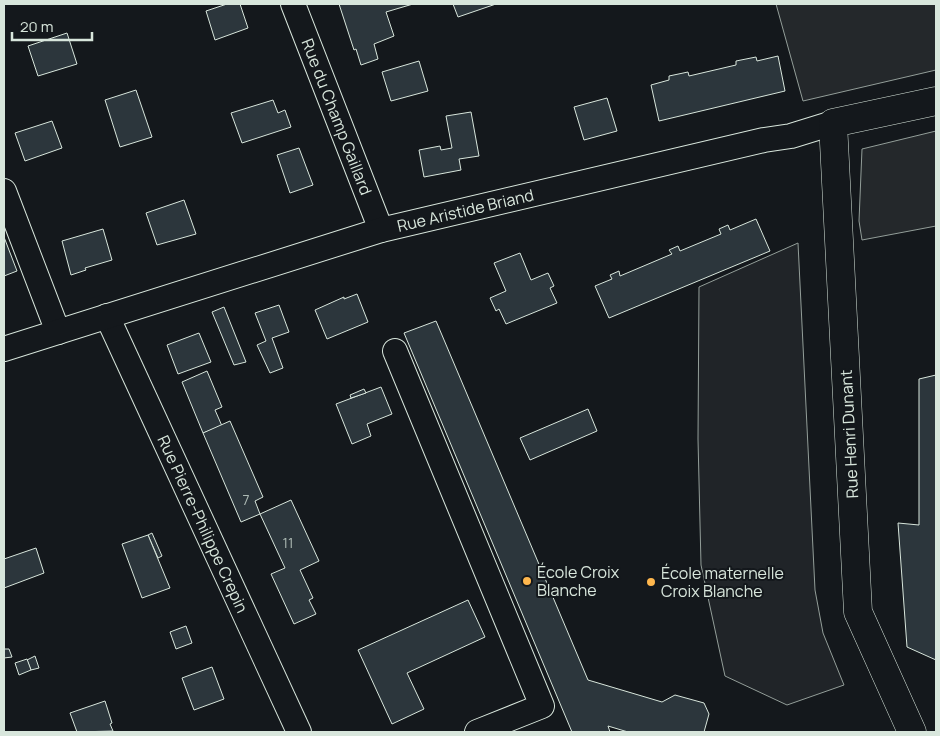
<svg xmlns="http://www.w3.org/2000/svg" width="940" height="736" viewBox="0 0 940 736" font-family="Manrope,sans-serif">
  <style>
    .green { fill: #202428; stroke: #939e99 }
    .parking { fill: #24282b; stroke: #939e99 }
    .building { fill: #2c363c; stroke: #d8e6dc }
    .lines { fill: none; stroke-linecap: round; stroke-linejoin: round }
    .minor-casing { stroke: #d8e6dc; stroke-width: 26 }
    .tertiary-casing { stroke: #d8e6dc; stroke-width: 29 }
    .minor { stroke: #14181c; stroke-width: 24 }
    .tertiary { stroke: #14181c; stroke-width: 28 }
    .poi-dot { fill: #ffb74d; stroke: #14181c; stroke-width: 2 }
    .labels { text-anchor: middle; stroke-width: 4; stroke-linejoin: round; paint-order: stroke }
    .number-label { font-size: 14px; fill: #adbab4 }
    .street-label { font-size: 16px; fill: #d8e6dc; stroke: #14181c }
    .poi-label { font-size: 16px; fill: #d8e6dc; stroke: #14181c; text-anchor: start }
  </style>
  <rect width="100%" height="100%" fill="#14181c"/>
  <!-- green -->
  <polygon class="green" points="798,243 815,590 823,633 844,685 787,705 725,676 701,565 698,439 699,287"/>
  <!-- parking -->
  <g class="parking">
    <polygon points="776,4 936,4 936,70 803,101"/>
    <polygon points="936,131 936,226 862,240 859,221 862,149"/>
  </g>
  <!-- building -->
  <g class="building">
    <polygon points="227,4 240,4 248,28 215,40 206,11"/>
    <polygon points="339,4 413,4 386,12 394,36 374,44 378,59 361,65 356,49 354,50"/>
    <polygon points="453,4 496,4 458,17"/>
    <polygon points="67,33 77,64 38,76 28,46"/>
    <polygon points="778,56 785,91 659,121 651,85 669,80 669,76 688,72 689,76 736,65 736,61 756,57 757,61"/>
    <polygon points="419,61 428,91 391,101 382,72"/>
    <polygon points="136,90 152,137 120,147 105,100"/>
    <polygon points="607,98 617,131 584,140 574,107"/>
    <polygon points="273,100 278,113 285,110 291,127 242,143 231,113"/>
    <polygon points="471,112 479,156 459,159 461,170 424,177 419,150 440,146 441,150 452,148 446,116"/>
    <polygon points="52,121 62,148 25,161 15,133"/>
    <polygon points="299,148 313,185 290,193 277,155"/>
    <polygon points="184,200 196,234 157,245 146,213"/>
    <polygon points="756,219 770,251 609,318 595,286 612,279 610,275 619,271 620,276 672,254 669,250 678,246 680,251 721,234 719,229 728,225 730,230"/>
    <polygon points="103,229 112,260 85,268 86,270 71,275 62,241"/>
    <polygon points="4,237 17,271 4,276"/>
    <polygon points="520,253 531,280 548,273 554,286 550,288 557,303 506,324 499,309 496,311 490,298 506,291 494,263"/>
    <polygon points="357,294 368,322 327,339 315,310 344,297 344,299"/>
    <polygon points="279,305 289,332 272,338 283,368 270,373 257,345 266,341 255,313"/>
    <polygon points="224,307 246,362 234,365 212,312"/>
    <polygon points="436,321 588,680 662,702 675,695 704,703 709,714 704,732 628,732 608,726 610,732 572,732 404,333"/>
    <polygon points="199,333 211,362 178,374 167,345"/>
    <polygon points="207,371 222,407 215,410 222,426 203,433 182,382"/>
    <polygon points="936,375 936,660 907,647 898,523 919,525 919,379"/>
    <polygon points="381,387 392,414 367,424 371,436 352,444 336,404"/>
    <polygon points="364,389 366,393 351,398 350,395"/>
    <polygon points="588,409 597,431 530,460 520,438"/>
    <polygon points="230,421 263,497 255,501 260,514 241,522 203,433"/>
    <polygon points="291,500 319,561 300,570 313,598 309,600 316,614 294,624 271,574 285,568 260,514"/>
    <polygon points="152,533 162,556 158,558 148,535"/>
    <polygon points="148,535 170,588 142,598 122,544"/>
    <polygon points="36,548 44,573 4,588 4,559"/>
    <polygon points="468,600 485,637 407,673 424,709 392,724 358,650"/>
    <polygon points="186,626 192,643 176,649 170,632"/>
    <polygon points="4,649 9,649 12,657 4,658"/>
    <polygon points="35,656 39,668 31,670 27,660"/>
    <polygon points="27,659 31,670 19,675 15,663"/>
    <polygon points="212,667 224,699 194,710 182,678"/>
    <polygon points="105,701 112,723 110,724 113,731 77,732 70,713"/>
  </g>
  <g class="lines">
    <defs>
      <g id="minor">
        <path id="s1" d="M293 4 381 230"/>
        <polyline points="4,191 58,332"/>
        <path id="s2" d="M107 316 299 732"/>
        <path id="s3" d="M4 349 381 230 764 140 791 136 833 123"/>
        <polyline points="395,351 542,706 477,732"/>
      </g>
      <polyline id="tertiary" points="912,732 858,612 833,123 936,101"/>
    </defs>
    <!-- minor casing -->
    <use href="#minor" class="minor-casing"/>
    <!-- tertiary casing -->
    <use href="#tertiary" class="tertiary-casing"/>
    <!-- minor -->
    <use href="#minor" class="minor"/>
    <!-- tertiary -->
    <use href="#tertiary" class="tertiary"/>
  </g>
  <!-- markers -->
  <g class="poi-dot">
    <circle cx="527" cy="581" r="5"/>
    <circle cx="651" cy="582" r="5"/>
  </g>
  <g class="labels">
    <!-- number labels -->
    <g class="number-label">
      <text x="246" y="505">7</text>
      <text x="288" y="548">11</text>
    </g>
    <!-- street labels -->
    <g class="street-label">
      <text dy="6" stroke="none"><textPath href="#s1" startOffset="121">Rue du Champ Gaillard</textPath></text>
      <text dy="6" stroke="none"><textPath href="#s3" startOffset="482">Rue Aristide Briand</textPath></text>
      <text transform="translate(849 434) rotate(-93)" y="6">Rue Henri Dunant</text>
      <text dy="6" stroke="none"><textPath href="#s2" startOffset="229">Rue Pierre-Philippe Crepin</textPath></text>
    </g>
    <!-- poi labels -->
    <g class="poi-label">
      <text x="537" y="578">École Croix<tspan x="537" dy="18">Blanche</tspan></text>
      <text x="661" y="579">École maternelle<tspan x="661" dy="18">Croix Blanche</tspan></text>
    </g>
  </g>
  <!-- border -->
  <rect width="940" height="736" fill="none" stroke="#d8e6dc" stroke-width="10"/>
  <!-- scale -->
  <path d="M12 32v8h80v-8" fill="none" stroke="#d8e6dc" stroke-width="2.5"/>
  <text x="20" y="32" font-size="15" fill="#d8e6dc" stroke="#14181c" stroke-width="4" paint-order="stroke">20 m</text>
</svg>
